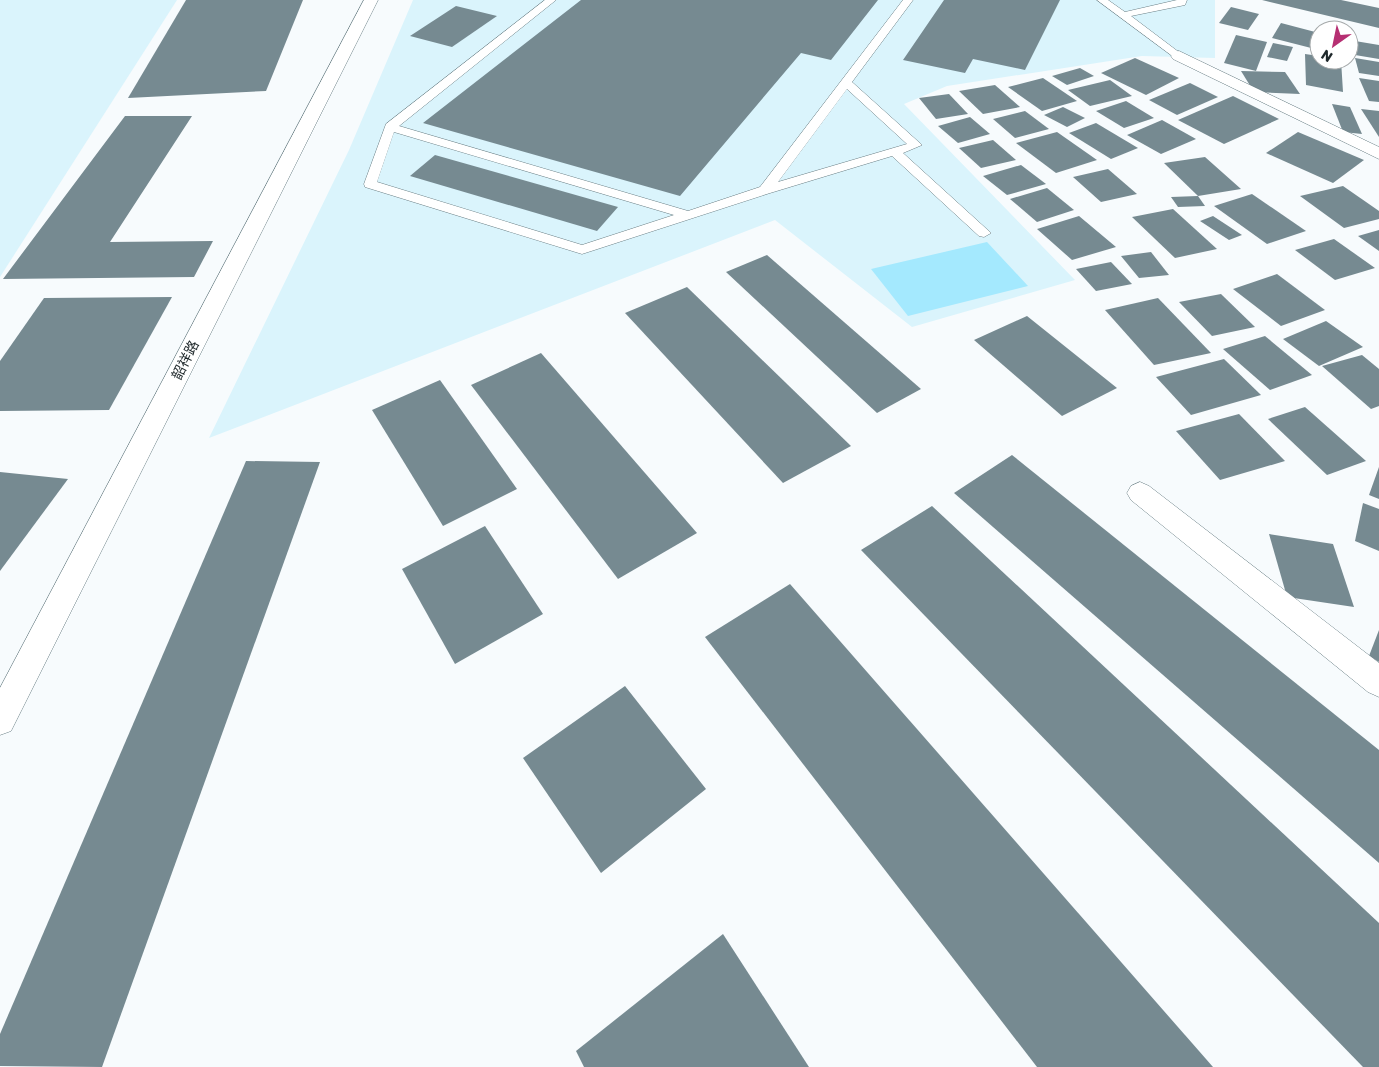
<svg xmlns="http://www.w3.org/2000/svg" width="1379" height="1067" viewBox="0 0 1379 1067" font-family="Rubik,'Noto Sans SC',sans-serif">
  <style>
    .built { fill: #daf4fc }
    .green { fill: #a4e9fe }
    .building { fill: #768a91 }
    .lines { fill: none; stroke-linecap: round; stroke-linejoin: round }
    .lane-casing { stroke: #6a7f85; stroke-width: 1 }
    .street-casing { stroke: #6a7f85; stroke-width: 1 }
    .lane { fill: #fff; fill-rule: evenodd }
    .street { fill: #fff; fill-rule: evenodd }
    .labels { text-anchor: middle; stroke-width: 4; stroke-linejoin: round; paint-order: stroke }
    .street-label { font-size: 14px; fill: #1f282b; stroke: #fff }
  </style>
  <rect width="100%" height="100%" fill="#f7fbfd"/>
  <!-- built -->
  <g class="built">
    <polygon points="0,0 177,0 0,277"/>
    <polygon points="413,0 1215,0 1215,58 1142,56 947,86 904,104 1075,280 912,327 775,220 209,438 349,150"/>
  </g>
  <!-- green -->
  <polygon class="green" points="987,242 1028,286 908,316 871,269"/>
  <!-- building -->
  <g class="building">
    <polygon points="186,0 303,0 266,91 128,98"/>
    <polygon points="581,0 878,0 831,60 801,53 680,196 423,123"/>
    <polygon points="944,0 1060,0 1025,70 973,59 965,73 903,60"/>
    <polygon points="1262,0 1341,0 1379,8 1379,28"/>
    <polygon points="456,6 497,16 452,47 410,36"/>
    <polygon points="1231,7 1259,14 1248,30 1219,23"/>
    <polygon points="1281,23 1319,33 1319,50 1272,38"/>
    <polygon points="1236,35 1267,42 1256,71 1224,63"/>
    <polygon points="1349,40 1379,45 1379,59 1349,54"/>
    <polygon points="1273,43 1293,47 1287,61 1267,57"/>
    <polygon points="1305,54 1319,56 1319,60 1341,60 1343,92 1306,85"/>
    <polygon points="1135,58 1179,78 1146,95 1101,73"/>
    <polygon points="1355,58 1379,62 1379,76 1359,73"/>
    <polygon points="1080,68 1094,76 1067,85 1052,76"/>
    <polygon points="1241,71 1285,72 1300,94 1254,92"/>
    <polygon points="1043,78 1077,101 1042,111 1008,87"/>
    <polygon points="1359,78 1379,81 1379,102 1369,101"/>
    <polygon points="1110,80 1132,96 1090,106 1068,90"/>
    <polygon points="1190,83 1218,97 1177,115 1149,100"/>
    <polygon points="995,85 1020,107 983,114 959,91"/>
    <polygon points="949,94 968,114 936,119 919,98"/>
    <polygon points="1233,96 1279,119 1224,144 1178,120"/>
    <polygon points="1126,101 1154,118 1124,128 1096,111"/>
    <polygon points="1332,104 1350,107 1362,134 1343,132"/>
    <polygon points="1063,107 1085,118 1067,127 1044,115"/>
    <polygon points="1361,109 1379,111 1379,137"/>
    <polygon points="1025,111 1049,129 1015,138 993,119"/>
    <polygon points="125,116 192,116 110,242 213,241 194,277 3,279"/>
    <polygon points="970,117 990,134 958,143 938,126"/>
    <polygon points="1162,120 1196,139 1161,154 1127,135"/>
    <polygon points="1096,123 1138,148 1111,159 1069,133"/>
    <polygon points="1057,132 1097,160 1056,173 1016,143"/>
    <polygon points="1298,132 1364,160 1333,183 1266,153"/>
    <polygon points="993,140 1016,160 981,168 959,148"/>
    <polygon points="435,155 618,207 597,231 410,176"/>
    <polygon points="1205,157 1241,189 1198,196 1164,163"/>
    <polygon points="1021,165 1046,184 1007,195 983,176"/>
    <polygon points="1108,169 1137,194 1101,202 1073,177"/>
    <polygon points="1343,186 1379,211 1379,219 1344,228 1300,196"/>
    <polygon points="1047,188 1074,210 1037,222 1010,199"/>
    <polygon points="1252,194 1306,231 1267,244 1214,206"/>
    <polygon points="1198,196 1205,206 1178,207 1171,197"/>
    <polygon points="1173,209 1217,249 1175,258 1132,217"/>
    <polygon points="1079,216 1116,247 1072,260 1037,229"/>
    <polygon points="1213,216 1242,235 1229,240 1200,221"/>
    <polygon points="1379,230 1379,251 1358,236"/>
    <polygon points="1334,239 1375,268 1335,280 1295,250"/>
    <polygon points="1151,252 1169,275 1139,278 1121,256"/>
    <polygon points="767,255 921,389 877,413 726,272"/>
    <polygon points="1111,262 1132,284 1096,291 1076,269"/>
    <polygon points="1277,274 1325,310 1281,326 1233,289"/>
    <polygon points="687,287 851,446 783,483 625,313"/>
    <polygon points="1221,294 1255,327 1212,336 1179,302"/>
    <polygon points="172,297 109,410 0,411 0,361 44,298"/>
    <polygon points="1158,298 1211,353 1154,365 1105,310"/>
    <polygon points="1027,316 1117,388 1062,416 974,340"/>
    <polygon points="1326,321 1363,347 1319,366 1283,339"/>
    <polygon points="1265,336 1312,375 1270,390 1223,349"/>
    <polygon points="541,353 697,533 618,579 471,385"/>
    <polygon points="1362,355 1379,369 1379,406 1371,409 1322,366"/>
    <polygon points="1224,359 1261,395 1191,415 1156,377"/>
    <polygon points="440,380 517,489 443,526 372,410"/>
    <polygon points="1305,407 1366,461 1327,475 1268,419"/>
    <polygon points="1239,414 1285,461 1220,480 1176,431"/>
    <polygon points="1012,455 1379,750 1379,863 954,493"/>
    <polygon points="246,461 320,462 102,1067 0,1066 0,1034"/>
    <polygon points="1379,467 1379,499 1369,495"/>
    <polygon points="0,472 68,479 0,571"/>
    <polygon points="1363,503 1379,509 1379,551 1355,541"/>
    <polygon points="932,506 1379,923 1379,1067 1363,1067 861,550"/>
    <polygon points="485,526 543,614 455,664 402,569"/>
    <polygon points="1269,534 1333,544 1354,607 1287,597"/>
    <polygon points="790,584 1213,1067 1037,1067 705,637"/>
    <polygon points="1379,630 1379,662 1369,656"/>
    <polygon points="625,686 706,789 601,873 523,758"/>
    <polygon points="723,934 809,1067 584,1067 576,1051"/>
  </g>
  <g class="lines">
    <defs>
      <g id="lane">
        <path d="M545 0H556L399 126 688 211 760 187 903 0H913L852 82 922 145 903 153 991 233 984 237 979 236 892 156 770 193 582 254 365 187 364 184 386 124ZM847 89 907 144 778 182ZM394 132 674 215 582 245 377 182Z"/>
        <polygon points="1097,0 1108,0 1125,12 1177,0 1187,0 1185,5 1131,16 1184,56 1179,59 1175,58"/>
      </g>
      <g id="street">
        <polygon points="364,0 378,0 11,731 0,735 0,688"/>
        <polygon points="1179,51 1379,147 1379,159 1173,59 1171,56 1173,53"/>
        <polygon points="1140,482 1149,486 1379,663 1379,697 1368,692 1131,500 1127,493 1131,486"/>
      </g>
    </defs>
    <!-- lane casing -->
    <use href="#lane" class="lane-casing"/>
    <!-- street casing -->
    <use href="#street" class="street-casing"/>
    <!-- lane -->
    <use href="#lane" class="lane"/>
    <!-- street -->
    <use href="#street" class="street"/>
  </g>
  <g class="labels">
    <!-- street labels -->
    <g class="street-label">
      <text transform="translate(185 360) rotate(-63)" y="5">韶祥路</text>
    </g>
  </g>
  <!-- north arrow -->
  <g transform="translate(1334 45) rotate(213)"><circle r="24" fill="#ffffff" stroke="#a5a9aa"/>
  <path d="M0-4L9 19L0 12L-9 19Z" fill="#b62f72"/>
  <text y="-8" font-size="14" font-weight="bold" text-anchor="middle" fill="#1f282b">N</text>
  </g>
</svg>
